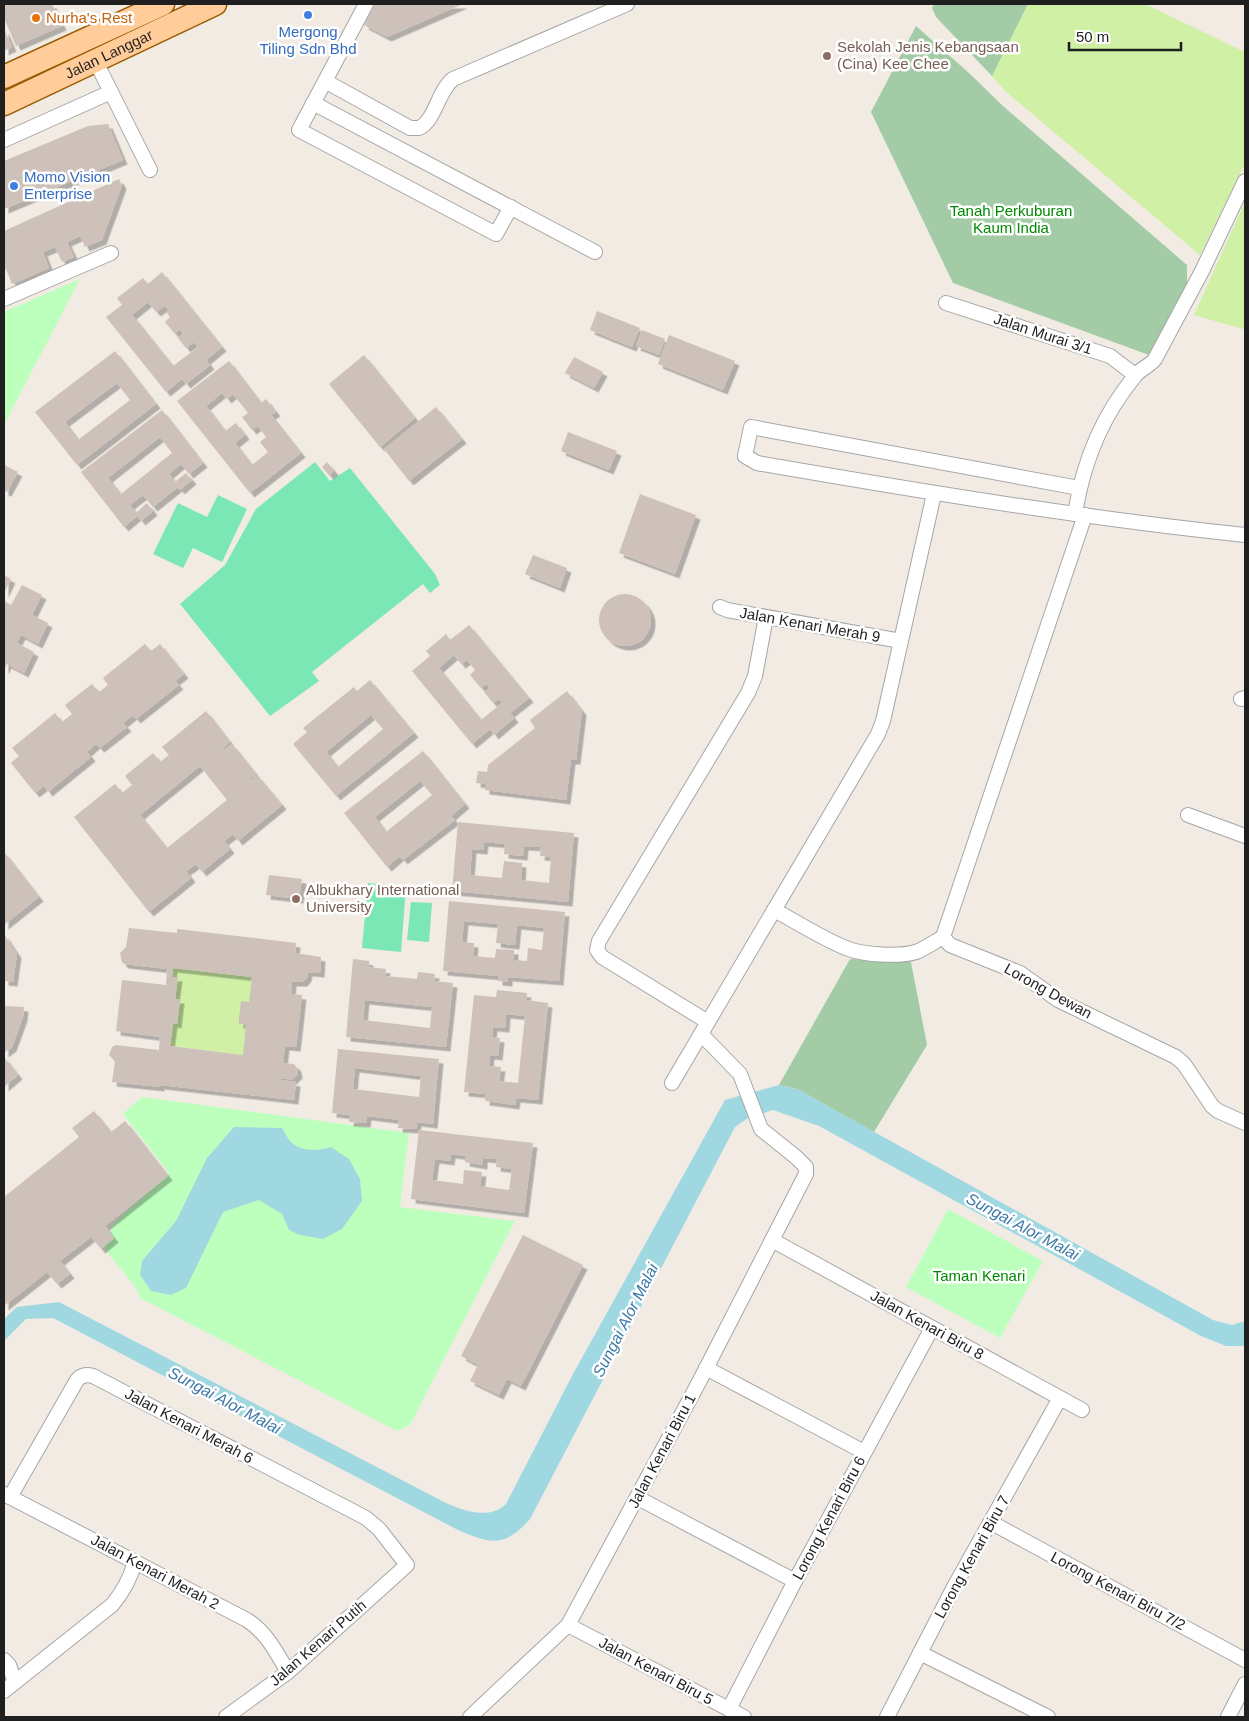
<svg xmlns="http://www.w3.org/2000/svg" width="1249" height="1721" viewBox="0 0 1249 1721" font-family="Arial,sans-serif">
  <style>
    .grass { fill: #cff0a5 }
    .cemetery { fill: #a3cca6 }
    .park { fill: #bdffbd }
    .pitch { fill: #7ae7b5 }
    .water { fill: #a0d8e2 }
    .building { fill: #cdc1b9; fill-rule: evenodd; filter: url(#shadow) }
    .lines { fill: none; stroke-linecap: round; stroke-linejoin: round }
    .street-casing { stroke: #a6a6a6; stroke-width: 16 }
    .primary-casing { stroke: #995b00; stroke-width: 25 }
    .street { stroke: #fff; stroke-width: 14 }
    .primary { stroke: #ffcc9a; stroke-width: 22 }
    .shop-dot { fill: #3f7fe0; stroke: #fff; stroke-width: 2 }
    .food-dot { fill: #e8710a; stroke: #fff; stroke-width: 2 }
    .education-dot { fill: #8d6e63; stroke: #fff; stroke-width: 2 }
    .labels { text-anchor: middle; stroke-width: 5; stroke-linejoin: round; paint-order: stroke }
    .food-label { font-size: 15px; fill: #c56008; stroke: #fff; text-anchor: start }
    .shop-label { font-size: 15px; fill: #366cbe; stroke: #fff }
    .education-label { font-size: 15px; fill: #785e54; stroke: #fff; text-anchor: start }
    .street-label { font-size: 15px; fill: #1f1f1f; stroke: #fff }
    .park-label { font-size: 15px; fill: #018902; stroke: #fff }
    .water-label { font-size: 16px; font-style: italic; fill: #3c79a7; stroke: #fff }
  </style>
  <defs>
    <filter id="shadow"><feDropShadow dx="4.5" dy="4.5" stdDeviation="0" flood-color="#0004"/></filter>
  </defs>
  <rect width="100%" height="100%" fill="#f1ebe4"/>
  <!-- grass -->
  <g class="grass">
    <polygon points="1028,4 1145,4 1245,52 1245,163 1200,255 1005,91 992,76"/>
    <polygon points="1245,202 1245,329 1243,329 1194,315"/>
    <polygon points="173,968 252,977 249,1002 239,1018 239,1024 246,1025 243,1055 170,1046 173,1023 177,1024 180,999 175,999 178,977 172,977"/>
  </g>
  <!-- cemetery -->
  <g class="cemetery">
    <polygon points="934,4 1028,4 992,76 936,17 932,8"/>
    <polygon points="916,26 969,73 1003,106 1187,265 1187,287 1149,355 953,283 871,112"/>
    <polygon points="850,959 911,962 927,1045 874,1132 797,1089 779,1085"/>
  </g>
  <!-- park -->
  <g class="park">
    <polygon points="80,279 4,425 4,312"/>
    <polygon points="142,1097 409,1133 400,1207 515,1221 410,1425 397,1431 140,1298 136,1288 104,1248 114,1223 169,1173 123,1114"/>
    <polygon points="948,1209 1043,1261 1000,1338 906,1287"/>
  </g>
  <!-- pitch -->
  <g class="pitch">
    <polygon points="315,462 330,481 350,468 435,574 440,585 430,593 423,584 312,672 319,681 270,716 180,604 225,565 256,509"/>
    <polygon points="218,495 247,509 222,562 193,548 183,568 153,554 178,503 207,517"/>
    <polygon points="368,883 406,887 401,952 362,948"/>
    <polygon points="411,902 432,903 429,942 407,940"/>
  </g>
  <!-- water -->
  <g class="water">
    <path d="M779 1085 797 1089 1213 1320 1232 1325 1245 1321V1346H1226L1201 1336 819 1126 773 1110 748 1118 735 1127 530 1519C504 1548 491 1544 458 1530L53 1318 26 1319 4 1341V1319L17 1307 59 1302 446 1503C464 1511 490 1520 506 1504L573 1374 725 1100Z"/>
    <path d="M234 1127 282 1128C285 1133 288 1139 291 1142 301 1152 319 1151 331 1147L349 1159 360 1179 362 1201 342 1229 323 1239 300 1235 289 1230 282 1214 259 1200 223 1212 186 1288 171 1295 151 1291 140 1275 142 1261 176 1221 207 1158Z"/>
  </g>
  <!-- building -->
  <g class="building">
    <polygon points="4,4 52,4 62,26 16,46 4,18"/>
    <polygon points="375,4 463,4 387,37 364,25"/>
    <polygon points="4,29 12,47 4,51"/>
    <polygon points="108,124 123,160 4,209 4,161 88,126"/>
    <polygon points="119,179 122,185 102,240 85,247 80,236 67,242 74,257 62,262 55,247 43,252 49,268 12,284 6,269 4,270 4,231"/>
    <path d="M162 272 222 347 206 360 210 365 186 384 182 379 166 392 106 317 122 305 117 298 143 278 148 284ZM148 302 156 312 165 306 169 311 166 312 170 317 165 322 175 334 180 329 183 333 178 338 186 348 194 342 198 347 173 366 132 315Z"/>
    <polygon points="597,311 640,328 632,347 590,330"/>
    <polygon points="642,330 665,339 659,355 636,346"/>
    <polygon points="669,335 735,361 723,390 658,364"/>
    <path d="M115 351 156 404 77 465 35 412ZM117 383 130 400 78 440 65 422Z"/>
    <polygon points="364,355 415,418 380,447 329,384"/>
    <polygon points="574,357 603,372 594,388 565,373"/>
    <path d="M229 361 261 403 266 399 276 412 271 415 301 453 250 493 177 401ZM222 393 227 399 233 394 248 413 242 417 252 430 258 426 266 437 260 442 268 452 252 465 235 443 245 435 236 423 225 431 206 406Z"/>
    <polygon points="436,407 462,439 409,481 384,449"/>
    <path d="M162 410 203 463 189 474 181 464 169 474 175 482 186 473 192 480 180 490 178 487 153 507 143 495 130 505 136 513 147 503 153 511 141 521 137 516 124 527 81 472ZM160 437 172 453 121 494 108 478Z"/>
    <polygon points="568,432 617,451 609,470 561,451"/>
    <polygon points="327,462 334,471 329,475 322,467"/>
    <polygon points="4,465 18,472 7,492 4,491"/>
    <polygon points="640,494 696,515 675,574 619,553"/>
    <polygon points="533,555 567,568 560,588 525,574"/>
    <polygon points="4,575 11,579 4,593"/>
    <polygon points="22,585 42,595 32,615 48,623 38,644 21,635 17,643 34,652 24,673 7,664 4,670 4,601 11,605"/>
    <circle cx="625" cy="620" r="26"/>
    <path d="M469 625 529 698 510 713 514 718 494 735 490 729 472 744 412 671 430 656 426 651 446 634 450 640ZM454 655 461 664 467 660 475 670 470 675 481 688 486 684 490 688 484 692 493 703 499 699 502 703 481 720 439 668Z"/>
    <polygon points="145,644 151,651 160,644 184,674 175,681 179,685 136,719 133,715 123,723 127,727 100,748 96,744 87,752 91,757 48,792 44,786 35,793 11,763 19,756 12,748 55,713 62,722 72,714 65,705 92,684 99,692 108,685 103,678"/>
    <path d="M370 680 414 733 336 796 293 744 307 732 303 728 354 687 357 691ZM371 715 383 729 338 767 326 752Z"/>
    <polygon points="567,691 582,711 576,760 571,760 566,800 485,790 485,784 476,783 478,771 487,772 488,765 535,728 530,720"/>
    <path d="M206 711 230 742 223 748 224 750 232 744 256 774 248 780 250 781 257 775 282 805 238 841 233 834 224 841 230 849 202 872 196 864 186 871 191 878 149 912 74 817 115 784 122 793 132 785 125 776 153 753 160 762 169 755 162 747ZM200 766 227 800 167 848 140 815Z"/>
    <path d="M423 751 465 804 451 816 455 820 403 860 400 856 387 867 344 813ZM420 781 432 795 386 832 375 817Z"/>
    <path d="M458 822 574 833 568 902 452 891ZM484 842 505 844 504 854 523 856 524 846 541 847 540 856 551 857 549 883 521 880 522 863 504 861 502 878 470 875 472 849 483 850Z"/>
    <polygon points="4,852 39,897 4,925"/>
    <polygon points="269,875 302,879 299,899 266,895"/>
    <path d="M449 901 565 912 559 981 508 977V982L498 981V976L443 971ZM464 921 498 924 496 943 515 945 517 925 544 928 542 950 528 948 527 961 514 960V950L496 949 495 958 473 956 474 943 462 942Z"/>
    <path d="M129 928 177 933V929L296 943 295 953 321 957 320 973 308 972 307 977 303 982H292L291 994 302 995 298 1031 296 1047 285 1046 283 1063 294 1064 297 1068 298 1074 292 1080 281 1078V1080L296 1082 294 1100 160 1085V1087L112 1082 115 1061 109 1055 112 1047 116 1045 159 1050 160 1037 116 1031 122 980 166 985 167 969 124 964 122 962 120 953 126 947ZM173 968 252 977 249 1002 241 1001 239 1018V1024L246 1025 243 1055 170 1046 173 1023 177 1024 180 999H175L178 977H172Z"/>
    <polygon points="4,934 17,954 13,982 4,981"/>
    <path d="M353 959 369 961V967L386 969 385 976 417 979 418 972 435 974 434 981 453 983 446 1047 346 1037ZM365 1000 432 1007 430 1028 363 1020Z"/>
    <path d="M497 990 527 993 526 1000 548 1003 538 1100 516 1098 515 1105 485 1101 486 1094 464 1092 474 995 496 997ZM506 1014 525 1016 518 1083 499 1081 501 1067 489 1066 490 1055 498 1056 500 1038 492 1037 493 1027 505 1028Z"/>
    <polygon points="4,1006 24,1007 23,1017 12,1047 4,1053"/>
    <path d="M338 1049 439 1059 433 1124 417 1122 416 1129 398 1128 399 1120 367 1116 366 1123 349 1122 350 1115 332 1113ZM355 1068 421 1076 419 1097 353 1089Z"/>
    <polygon points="4,1057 18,1075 4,1087"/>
    <polygon points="94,1111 111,1132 125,1121 168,1176 105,1226 114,1238 101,1249 91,1237 60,1261 70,1274 57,1284 47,1272 4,1306 4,1197 79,1137 72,1128"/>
    <path d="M419 1130 533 1143 524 1213 411 1199ZM451 1154 466 1156 465 1162 483 1165V1158L497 1159 496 1167 512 1169 509 1190 480 1186 482 1172 464 1170 463 1184 432 1180 435 1159 450 1161Z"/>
    <polygon points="523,1235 583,1265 521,1386 507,1379 499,1395 470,1381 478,1365 461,1356"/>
  </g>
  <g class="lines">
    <defs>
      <g id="street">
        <polyline points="366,4 299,130 496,234 511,207"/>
        <polyline points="95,60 150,170"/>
        <path d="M325 81 410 128H419C435 121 438 91 453 79L627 4"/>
        <polyline points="313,103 595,252"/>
        <polyline points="4,140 111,92"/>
        <polyline points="4,299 111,253"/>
        <polyline points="946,303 1110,356 1135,375"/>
        <path d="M1079 488 751 427 745 456 757 463C919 491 1082 518 1245 535"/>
        <path d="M1075 514C1083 462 1101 417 1135 376 1140 369 1150 366 1155 359L1202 271 1245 181"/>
        <polyline points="720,607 727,610 901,641"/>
        <polyline points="1241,699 1245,698"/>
        <polyline points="1188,815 1245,836"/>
        <path d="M774 910C797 922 823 939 846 948 862 955 900 957 916 952 926 948 934 942 943 937L950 945 1020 973 1058 1000 1176 1057 1184 1064 1212 1106 1218 1111 1245 1123"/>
        <polyline points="943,937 1085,515"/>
        <polyline points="708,1022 602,957 597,950 599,941 748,693 755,676 766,617"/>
        <polyline points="672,1083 878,734 883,721 934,494"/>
        <polyline points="772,1240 1082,1410"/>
        <polyline points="706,1368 864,1452"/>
        <path d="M4 1494 247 1620C267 1633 276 1652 288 1672"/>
        <path d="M10 1497 77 1380C81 1375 86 1374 93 1376L366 1518 379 1529 407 1565 288 1672 226 1717"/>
        <polyline points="638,1498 795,1581"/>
        <polyline points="992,1523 1245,1660"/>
        <polyline points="568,1625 744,1717"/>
        <polyline points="920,1653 1048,1717"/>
        <polyline points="4,1660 9,1665 15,1682"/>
        <path d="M4 1691 112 1605C124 1591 130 1579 135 1562"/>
        <polyline points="729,1709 795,1581 932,1328"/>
        <polyline points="470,1717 568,1625 698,1384 806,1174 806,1167 797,1158 761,1129 740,1074 701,1034"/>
        <polyline points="887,1717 954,1587 1060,1398"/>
        <polyline points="1228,1717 1245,1684"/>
      </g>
      <g id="primary">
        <polyline points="4,77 163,4"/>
        <path id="s1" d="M4 104 215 4"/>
      </g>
    </defs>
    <!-- street casing -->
    <use href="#street" class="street-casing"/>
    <!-- primary casing -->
    <use href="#primary" class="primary-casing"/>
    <!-- street -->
    <use href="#street" class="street"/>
    <!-- primary -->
    <use href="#primary" class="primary"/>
  </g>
  <!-- markers -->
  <g class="shop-dot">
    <circle cx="308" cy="15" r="5"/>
    <circle cx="14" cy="186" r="5"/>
  </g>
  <circle class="food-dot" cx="36" cy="18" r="5"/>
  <g class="education-dot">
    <circle cx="827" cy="56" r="5"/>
    <circle cx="296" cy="899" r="5"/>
  </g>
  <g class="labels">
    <!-- food labels -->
    <g class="food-label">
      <text x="46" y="23">Nurha's Rest</text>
    </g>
    <!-- shop labels -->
    <g class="shop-label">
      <text x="308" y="37">Mergong<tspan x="308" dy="17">Tiling Sdn Bhd</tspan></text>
      <text x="24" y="182" text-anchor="start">Momo Vision<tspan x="24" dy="17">Enterprise</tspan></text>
    </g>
    <!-- education labels -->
    <g class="education-label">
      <text x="837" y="52">Sekolah Jenis Kebangsaan<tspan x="837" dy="17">(Cina) Kee Chee</tspan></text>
      <text x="306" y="895">Albukhary International<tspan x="306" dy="17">University</tspan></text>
    </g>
    <!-- street labels -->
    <g class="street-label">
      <text dy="5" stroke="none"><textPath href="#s1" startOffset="116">Jalan Langgar</textPath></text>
      <text transform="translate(1043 334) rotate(18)" y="5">Jalan Murai 3/1</text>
      <text transform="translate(810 625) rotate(10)" y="5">Jalan Kenari Merah 9</text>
      <text transform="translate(1048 991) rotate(29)" y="5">Lorong Dewan</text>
      <text transform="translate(927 1325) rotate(29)" y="5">Jalan Kenari Biru 8</text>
      <text transform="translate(189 1426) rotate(28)" y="5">Jalan Kenari Merah 6</text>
      <text transform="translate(662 1451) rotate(-62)" y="5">Jalan Kenari Biru 1</text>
      <text transform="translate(829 1518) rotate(-62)" y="5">Lorong Kenari Biru 6</text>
      <text transform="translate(972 1557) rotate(-61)" y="5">Lorong Kenari Biru 7</text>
      <text transform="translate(155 1572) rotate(28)" y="5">Jalan Kenari Merah 2</text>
      <text transform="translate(1118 1591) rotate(28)" y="5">Lorong Kenari Biru 7/2</text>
      <text transform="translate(318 1643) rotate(-41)" y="5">Jalan Kenari Putih</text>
      <text transform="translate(656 1671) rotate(28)" y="5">Jalan Kenari Biru 5</text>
    </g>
    <!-- park labels -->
    <g class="park-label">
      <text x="1011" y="216">Tanah Perkuburan<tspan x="1011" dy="17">Kaum India</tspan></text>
      <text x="979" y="1281">Taman Kenari</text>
    </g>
    <!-- water labels -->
    <g class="water-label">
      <text transform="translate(1023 1226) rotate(28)" y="6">Sungai Alor Malai</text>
      <text transform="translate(625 1320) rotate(-63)" y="6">Sungai Alor Malai</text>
      <text transform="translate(225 1400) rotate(28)" y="6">Sungai Alor Malai</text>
    </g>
  </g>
  <!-- border -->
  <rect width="1249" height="1721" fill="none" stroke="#1f1f1f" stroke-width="10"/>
  <!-- scale -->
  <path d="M1069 42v8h112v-8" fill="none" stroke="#1f1f1f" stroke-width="2.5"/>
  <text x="1076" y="42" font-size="15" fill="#1f1f1f" stroke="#ffffff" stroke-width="4" paint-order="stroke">50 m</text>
</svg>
